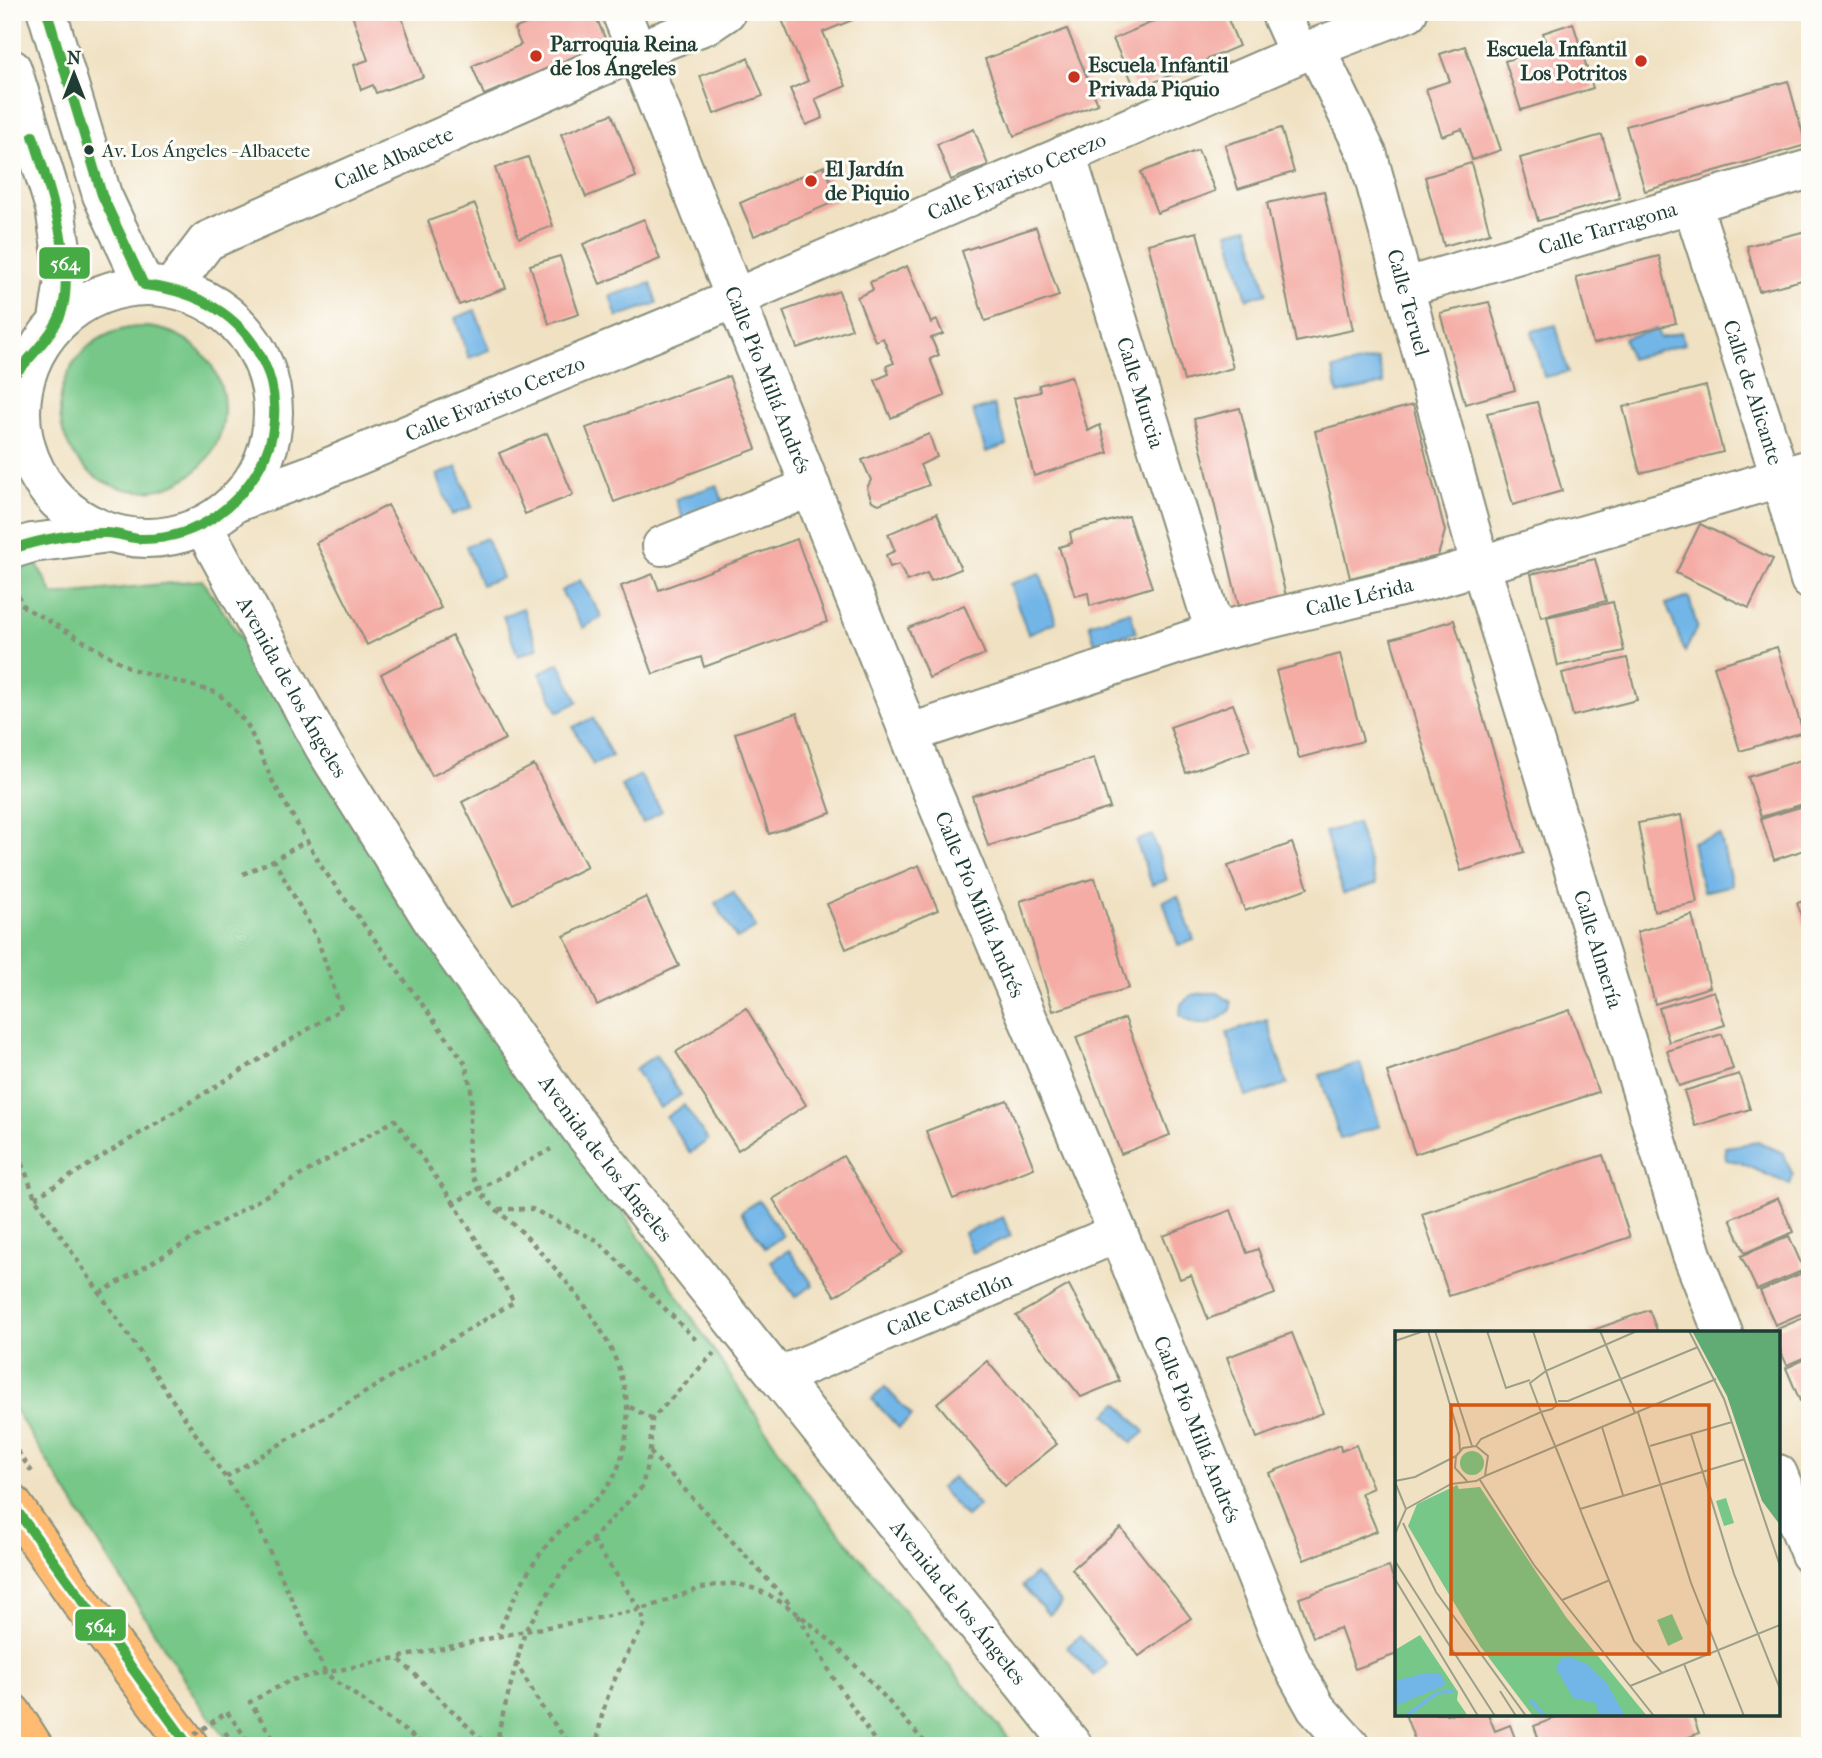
<svg xmlns="http://www.w3.org/2000/svg" width="1822" height="1758" viewBox="0 0 1822 1758" font-family="'IM FELL French Canon',serif">
  <style>
    .green { fill: #76c788; stroke: #4a825e; stroke-width: 2 }
    .water { fill: #72b5e7; stroke: #48798e; stroke-width: 2 }
    .building { fill: #f4aca5 }
    .lines { fill: none; stroke-linecap: round; stroke-linejoin: round }
    .minor-casing { stroke: #888f7b; stroke-width: 42 }
    .highway-casing { stroke: #888f7b; stroke-width: 42 }
    .path { stroke: #888f7b; stroke-width: 4.5; stroke-dasharray: 5 5; stroke-linecap: butt }
    .minor { stroke: #fff; stroke-width: 38 }
    .highway { stroke: #ffbb71; stroke-width: 38 }
    .path-bridge { stroke: #888f7b; stroke-width: 4.5; stroke-dasharray: 5 5; stroke-linecap: butt }
    .bus-1-casing { stroke: #fdfcf7; stroke-width: 16 }
    .bus-1 { stroke: #46ab45; stroke-width: 10 }
    .poi-dot { fill: #c8321e; stroke: #fdfcf7; stroke-width: 2.5 }
    .bus-dot { fill: #1f3d34; stroke: #fdfcf7; stroke-width: 2.5 }
    .labels { text-anchor: middle; stroke-width: 6; stroke-linejoin: round; paint-order: stroke }
    .bus-label { font-size: 19px; fill: #1f3d34; stroke: #fdfcf7; text-anchor: start }
    .poi-label { font-size: 21px; font-weight: bold; fill: #1f3d34; stroke: #fdfcf7; text-anchor: start }
    .street-label { font-size: 21px; fill: #1f3d34; stroke: #fdfcf7 }
    .inset-river { fill: none; stroke: #72b5e7; stroke-width: 3.5 }
    .inset-road { fill: none; stroke: #9c9f89; stroke-width: 2 }
    .view { fill: #d45610; fill-opacity: 0.15; stroke: #d45610; stroke-width: 3.5 }
    .inset-edge { fill: none; stroke: #1f3d34; stroke-width: 3.5 }
    .line-badge { stroke: #fdfcf7; stroke-width: 2.5 }
    .badge-label { font-size: 19px; text-anchor: middle; font-weight: bold; fill: #fff }
  </style>
  <rect width="100%" height="100%" fill="#fdfcf7"/>
  <filter id="ink" filterUnits="userSpaceOnUse"><feTurbulence type="fractalNoise" baseFrequency=".0143" numOctaves="2"/><feDisplacementMap in="SourceGraphic" scale="14" xChannelSelector="R" yChannelSelector="G"/><feConvolveMatrix kernelMatrix="1 2 1 2 8 2 1 2 1" color-interpolation-filters="sRGB"/></filter>
  <filter id="wash" filterUnits="userSpaceOnUse"><feTurbulence type="fractalNoise" baseFrequency=".00686" numOctaves="4" result="noise"/><feDisplacementMap in="SourceGraphic" scale="28" xChannelSelector="R" yChannelSelector="G"/><feGaussianBlur stdDeviation="1.57" result="paint"/><feColorMatrix in="noise" values="0 0 0 0 0 0 0 0 0 0 0 0 0 0 0 0 0 1.4 0 .05"/><feComposite in="paint" operator="in"/></filter>
  <g filter="url(#wash)">
    <rect width="100%" height="100%" fill="#f0e1c2"/>
    <!-- green -->
    <g class="green">
      <circle cx="142" cy="409" r="82"/>
      <polygon points="36,562 53,595 202,580 439,931 807,1493 1015,1746 232,1746 199,1703 12,1405 12,574"/>
    </g>
    <!-- water -->
    <g class="water">
      <polygon points="1248,227 1267,293 1247,299 1228,232"/>
      <polygon points="651,283 657,303 617,317 610,296"/>
      <polygon points="475,310 490,350 469,358 455,318"/>
      <polygon points="1556,325 1568,372 1544,377 1532,331"/>
      <polygon points="1657,329 1660,338 1681,332 1685,344 1630,359 1624,338"/>
      <polygon points="1378,359 1384,384 1338,394 1333,369"/>
      <polygon points="994,405 1007,445 986,452 973,411"/>
      <polygon points="457,467 472,507 452,515 437,475"/>
      <polygon points="717,485 724,505 683,519 676,499"/>
      <polygon points="486,538 502,578 481,585 466,546"/>
      <polygon points="1040,573 1056,622 1028,634 1010,584"/>
      <polygon points="580,580 602,617 583,628 561,591"/>
      <polygon points="1689,597 1697,627 1685,652 1666,604"/>
      <polygon points="523,608 538,648 518,656 503,616"/>
      <polygon points="1130,611 1136,632 1095,644 1089,624"/>
      <polygon points="559,663 578,702 558,712 540,673"/>
      <polygon points="593,718 612,756 593,765 573,727"/>
      <polygon points="640,775 662,811 643,823 621,786"/>
      <polygon points="1357,823 1376,884 1343,894 1325,832"/>
      <polygon points="1152,835 1167,880 1152,885 1136,841"/>
      <polygon points="1720,835 1732,885 1703,892 1692,842"/>
      <polygon points="733,892 756,928 737,939 715,903"/>
      <polygon points="1178,896 1194,940 1178,945 1163,901"/>
      <path d="M1204 993H1218L1231 1002V1010C1215 1024 1197 1031 1180 1015L1181 1004 1192 995Z"/>
      <polygon points="1267,1020 1287,1084 1246,1097 1227,1033"/>
      <polygon points="656,1055 681,1095 660,1108 635,1069"/>
      <polygon points="1360,1063 1380,1126 1340,1139 1320,1075"/>
      <polygon points="684,1105 708,1140 690,1153 666,1117"/>
      <polygon points="1759,1142 1783,1153 1793,1175 1790,1185 1739,1162 1726,1160 1725,1147"/>
      <polygon points="759,1200 783,1236 765,1248 741,1212"/>
      <polygon points="1003,1217 1011,1236 972,1253 964,1233"/>
      <polygon points="789,1250 813,1285 795,1297 771,1261"/>
      <polygon points="885,1387 912,1416 899,1428 872,1399"/>
      <polygon points="1118,1403 1145,1432 1132,1443 1106,1415"/>
      <polygon points="953,1477 979,1506 966,1517 940,1488"/>
      <polygon points="1035,1574 1062,1603 1049,1615 1022,1586"/>
      <polygon points="1080,1636 1107,1664 1094,1676 1067,1647"/>
    </g>
    <g id="blocks">
      <!-- building -->
      <g class="building">
        <polygon points="351,12 400,12 423,77 376,93 373,85 361,90 354,65 368,60"/>
        <polygon points="552,12 594,12 607,43 484,95 472,66 521,45 514,29"/>
        <polygon points="788,12 872,12 823,32 846,86 815,99 823,118 806,125 790,89 808,81 780,15"/>
        <polygon points="1176,12 1225,12 1239,46 1136,90 1113,39"/>
        <polygon points="1573,23 1593,88 1521,110 1505,61 1547,48 1543,33"/>
        <polygon points="1067,29 1098,104 1014,136 985,59"/>
        <polygon points="1465,46 1501,150 1472,160 1462,129 1442,136 1426,89 1450,81 1440,54"/>
        <polygon points="748,58 763,96 714,114 700,76"/>
        <polygon points="1788,81 1806,145 1645,191 1626,126"/>
        <polygon points="612,114 636,177 586,197 561,134"/>
        <polygon points="1281,128 1294,172 1238,189 1225,145"/>
        <polygon points="974,129 988,165 951,180 937,144"/>
        <polygon points="1602,135 1620,198 1538,221 1520,158"/>
        <polygon points="1198,150 1215,191 1157,213 1141,172"/>
        <polygon points="528,157 553,226 519,238 495,168"/>
        <polygon points="1471,163 1490,233 1444,246 1425,177"/>
        <polygon points="824,166 839,200 754,236 740,203"/>
        <polygon points="1324,191 1353,330 1296,342 1267,203"/>
        <polygon points="475,204 506,288 459,305 428,221"/>
        <polygon points="644,219 660,259 600,284 583,244"/>
        <polygon points="1036,227 1059,296 985,321 962,251"/>
        <polygon points="1810,230 1810,278 1759,291 1747,246"/>
        <polygon points="1197,232 1233,368 1184,381 1148,244"/>
        <polygon points="560,256 579,314 549,324 530,265"/>
        <polygon points="1659,256 1676,323 1593,344 1576,277"/>
        <polygon points="907,266 931,323 937,320 943,334 931,338 939,355 930,359 945,396 891,418 875,380 889,374 886,366 894,363 883,338 875,341 857,297 873,290 870,282"/>
        <polygon points="839,291 852,329 797,348 783,311"/>
        <polygon points="1489,302 1515,390 1465,404 1440,313"/>
        <polygon points="729,376 756,449 614,502 586,428"/>
        <polygon points="1071,376 1088,431 1100,425 1108,453 1034,476 1014,398 1040,392 1039,385"/>
        <polygon points="1706,386 1723,452 1640,473 1623,407"/>
        <polygon points="1537,402 1562,491 1513,505 1487,413"/>
        <polygon points="1413,405 1445,531 1438,556 1350,578 1315,431"/>
        <polygon points="1240,408 1286,596 1239,607 1194,419"/>
        <polygon points="547,433 573,495 525,514 499,453"/>
        <polygon points="929,434 937,457 920,465 929,485 879,504 872,501 867,488 871,480 862,460"/>
        <polygon points="388,505 441,608 367,645 316,543"/>
        <polygon points="937,513 961,569 931,581 927,573 907,581 899,564 890,567 886,555 895,551 888,534"/>
        <polygon points="1128,516 1152,587 1090,606 1088,593 1075,596 1059,547 1072,543 1070,532"/>
        <polygon points="1700,524 1773,559 1749,608 1676,573"/>
        <polygon points="797,539 827,622 704,667 701,657 653,674 621,586 653,574 659,590"/>
        <polygon points="1595,559 1606,601 1541,617 1531,574"/>
        <polygon points="1613,602 1624,651 1558,666 1547,617"/>
        <polygon points="964,605 985,654 929,678 908,628"/>
        <polygon points="1454,620 1524,852 1461,871 1391,639"/>
        <polygon points="452,636 505,739 432,776 381,674"/>
        <polygon points="1777,647 1803,732 1740,751 1714,666"/>
        <polygon points="1340,654 1363,741 1299,758 1276,671"/>
        <polygon points="1627,658 1637,700 1573,716 1562,673"/>
        <polygon points="1233,704 1250,750 1186,773 1170,727"/>
        <polygon points="797,713 831,813 769,834 735,733"/>
        <polygon points="1810,757 1810,802 1761,817 1748,777"/>
        <polygon points="1094,758 1110,808 988,846 972,796"/>
        <polygon points="534,765 587,867 513,904 462,802"/>
        <polygon points="1810,804 1810,848 1774,860 1761,819"/>
        <polygon points="1681,815 1697,903 1654,911 1638,823"/>
        <polygon points="1292,843 1308,888 1245,911 1228,866"/>
        <polygon points="919,865 938,910 846,949 827,904"/>
        <polygon points="1095,878 1129,988 1053,1011 1020,901"/>
        <polygon points="646,897 679,966 597,1005 564,936"/>
        <polygon points="1810,899 1810,942 1809,942 1797,903"/>
        <polygon points="1692,915 1710,987 1655,1004 1637,932"/>
        <polygon points="1714,991 1725,1025 1669,1042 1659,1008"/>
        <polygon points="746,1008 806,1105 738,1150 676,1052"/>
        <polygon points="1570,1010 1598,1092 1415,1154 1387,1072"/>
        <polygon points="1125,1018 1170,1135 1121,1154 1076,1037"/>
        <polygon points="1722,1034 1733,1069 1679,1086 1667,1051"/>
        <polygon points="1739,1074 1750,1109 1695,1126 1684,1091"/>
        <polygon points="1007,1100 1034,1168 953,1199 926,1131"/>
        <polygon points="1603,1155 1630,1237 1449,1296 1422,1214"/>
        <polygon points="843,1156 903,1253 835,1296 773,1199"/>
        <polygon points="1778,1198 1793,1232 1745,1253 1730,1219"/>
        <polygon points="1231,1210 1247,1253 1258,1249 1275,1294 1208,1319 1191,1275 1180,1279 1163,1236"/>
        <polygon points="1789,1236 1804,1270 1757,1290 1741,1256"/>
        <polygon points="1807,1271 1810,1310 1775,1325 1760,1291"/>
        <polygon points="1069,1285 1120,1381 1081,1397 1016,1316"/>
        <polygon points="1649,1310 1658,1333 1588,1333 1588,1332"/>
        <polygon points="1810,1315 1810,1355 1787,1365 1778,1346 1778,1333 1768,1333"/>
        <polygon points="1292,1333 1323,1413 1257,1438 1227,1357"/>
        <polygon points="1810,1357 1810,1397 1800,1401 1786,1368"/>
        <polygon points="987,1361 1057,1444 1005,1486 937,1403"/>
        <polygon points="1340,1445 1341,1451 1356,1445 1373,1488 1361,1493 1377,1531 1304,1560 1269,1473"/>
        <polygon points="1121,1528 1191,1618 1139,1656 1072,1569"/>
        <polygon points="1389,1567 1397,1588 1397,1654 1355,1669 1340,1628 1313,1637 1299,1598"/>
        <polygon points="1405,1714 1488,1714 1495,1731 1510,1725 1518,1746 1417,1746"/>
        <polygon points="1565,1714 1692,1714 1699,1733 1676,1742 1677,1746 1541,1746 1534,1726"/>
      </g>
    </g>
  </g>
  <g filter="url(#ink)">
    <use href="#blocks" fill-opacity="0" stroke="#888f7b" stroke-width="2"/>
    <g class="lines">
      <defs>
        <g id="minor">
          <polyline points="47,12 102,195 144,285"/>
          <path id="s1" d="M621 12 932 791 1118 1233 1291 1663 1316 1708 1350 1746"/>
          <polyline points="1280,12 1299,54"/>
          <path id="s2" d="M1316 49 1368 156 1480 564 1692 1255 1723 1333"/>
          <polyline points="12,69 55,208 65,274 58,320"/>
          <path id="s3" d="M1066 154 1215 632"/>
          <path id="s4" d="M1692 204 1781 479 1810 580"/>
          <circle cx="147" cy="412" r="126"/>
          <path id="s5" d="M172 287 207 241 636 51 708 24 726 12"/>
          <path id="s6" d="M1406 287 1810 169"/>
          <path id="s7" d="M237 502 313 474 703 312 1299 54 1408 12"/>
          <path id="s8" d="M203 526 324 747 439 931 582 1131 1073 1746"/>
          <polyline points="662,546 811,487"/>
          <polyline points="12,549 32,543 109,533"/>
          <path id="s9" d="M911 733 1215 632 1433 579 1810 469"/>
          <path id="s10" d="M778 1377 1118 1233"/>
          <polyline points="1778,1474 1810,1554"/>
        </g>
        <g id="highway">
          <polyline points="12,1504 83,1605 189,1746"/>
          <polyline points="12,1713 33,1746"/>
        </g>
      </defs>
      <!-- minor casing -->
      <use href="#minor" class="minor-casing"/>
      <!-- highway casing -->
      <use href="#highway" class="highway-casing"/>
      <!-- path -->
      <g class="path">
        <path d="M13 586 24 607 132 669 218 693 247 724 273 782 323 869 466 1064C467 1073 470 1082 471 1090 473 1122 460 1160 479 1189 489 1206 510 1220 524 1234 582 1297 652 1373 619 1465 606 1499 580 1510 556 1535 529 1563 513 1599 498 1634"/>
        <polyline points="243,874 274,860"/>
        <polyline points="12,1135 35,1198 257,1524 326,1674 426,1746"/>
        <polyline points="35,1198 341,1009 317,938 274,860 306,841"/>
        <polyline points="499,1209 532,1209 598,1241 697,1341"/>
        <polyline points="100,1293 395,1120 454,1203"/>
        <polyline points="630,1407 652,1419"/>
        <polyline points="12,1443 32,1472"/>
        <polyline points="650,1452 791,1605"/>
        <polyline points="226,1477 514,1302 454,1203 551,1149"/>
        <path d="M592 1540 640 1609 645 1624C621 1663 601 1699 597 1746"/>
        <polyline points="798,1615 833,1677 878,1746"/>
        <polyline points="400,1660 488,1746"/>
        <polyline points="516,1662 541,1706 571,1746"/>
        <polyline points="225,1732 235,1746"/>
        <polyline points="278,1746 250,1702 291,1680 525,1631 562,1571 642,1487 650,1451 652,1419 714,1353"/>
        <path d="M498 1746 499 1729 525 1631C563 1624 603 1618 641 1609 670 1602 703 1582 734 1584 797 1589 887 1700 928 1746"/>
      </g>
      <!-- minor -->
      <use href="#minor" class="minor"/>
      <!-- highway -->
      <use href="#highway" class="highway"/>
      <!-- path-bridge -->
      <polyline class="path-bridge" points="178,1746 227,1712 252,1746"/>
      <defs>
        <g id="bus-1">
          <path d="M12 377C25 364 49 337 57 322 82 280 47 180 33 136"/>
          <path d="M12 549C42 539 74 533 106 533 119 533 130 539 143 539 198 539 244 504 266 454 278 426 277 388 263 361 240 313 195 291 144 285L102 195 47 12"/>
          <polyline points="12,1504 189,1746"/>
        </g>
      </defs>
      <!-- bus-1 casing -->
      <use href="#bus-1" class="bus-1-casing"/>
      <!-- bus-1 -->
      <use href="#bus-1" class="bus-1"/>
    </g>
  </g>
  <!-- markers -->
  <g class="poi-dot">
    <circle cx="536" cy="56" r="7"/>
    <circle cx="1641" cy="61" r="7"/>
    <circle cx="1074" cy="77" r="7"/>
    <circle cx="811" cy="181" r="7"/>
  </g>
  <circle class="bus-dot" cx="89" cy="150" r="6"/>
  <g class="labels">
    <!-- bus labels -->
    <g class="bus-label">
      <text x="102" y="157">Av. Los Ángeles - Albacete</text>
    </g>
    <!-- poi labels -->
    <g class="poi-label">
      <text x="550" y="51">Parroquia Reina<tspan x="550" dy="24">de los Ángeles</tspan></text>
      <text x="1627" y="56" text-anchor="end">Escuela Infantil<tspan x="1627" dy="24">Los Potritos</tspan></text>
      <text x="1088" y="72">Escuela Infantil<tspan x="1088" dy="24">Privada Piquio</tspan></text>
      <text x="825" y="176">El Jardín<tspan x="825" dy="24">de Piquio</tspan></text>
    </g>
    <!-- street labels -->
    <g class="street-label">
      <text dy="7" stroke="none"><textPath href="#s5" startOffset="262">Calle Albacete</textPath></text>
      <text dy="7" stroke="none"><textPath href="#s7" startOffset="845">Calle Evaristo Cerezo</textPath></text>
      <text dy="7" stroke="none"><textPath href="#s6" startOffset="210">Calle Tarragona</textPath></text>
      <text dy="7" stroke="none"><textPath href="#s2" startOffset="271">Calle Teruel</textPath></text>
      <text dy="7" stroke="none"><textPath href="#s1" startOffset="396">Calle Pío Millá Andrés</textPath></text>
      <text dy="7" stroke="none"><textPath href="#s4" startOffset="198">Calle de Alicante</textPath></text>
      <text dy="7" stroke="none"><textPath href="#s3" startOffset="250">Calle Murcia</textPath></text>
      <text dy="7" stroke="none"><textPath href="#s7" startOffset="278">Calle Evaristo Cerezo</textPath></text>
      <text dy="7" stroke="none"><textPath href="#s9" startOffset="469">Calle Lérida</textPath></text>
      <text dy="7" stroke="none"><textPath href="#s8" startOffset="184">Avenida de los Ángeles</textPath></text>
      <text dy="7" stroke="none"><textPath href="#s1" startOffset="962">Calle Pío Millá Andrés</textPath></text>
      <text dy="7" stroke="none"><textPath href="#s2" startOffset="945">Calle Almería</textPath></text>
      <text dy="7" stroke="none"><textPath href="#s8" startOffset="751">Avenida de los Ángeles</textPath></text>
      <text dy="7" stroke="none"><textPath href="#s10" startOffset="186">Calle Castellón</textPath></text>
      <text dy="7" stroke="none"><textPath href="#s1" startOffset="1530">Calle Pío Millá Andrés</textPath></text>
      <text dy="7" stroke="none"><textPath href="#s8" startOffset="1318">Avenida de los Ángeles</textPath></text>
    </g>
  </g>
  <!-- overview -->
  <g transform="translate(1395 1331)">
    <rect width="385" height="385" fill="#f0e1c2"/>
    <path d="M65 132a12 12 0 1 1 24 0a12 12 0 1 1-24 0ZM62 154 64 158 85 156 171 286 252 385H138L85 315 13 195 22 173ZM331 167 339 192 329 195 321 170ZM277 283 288 308 273 315 262 289ZM25 304 63 361 62 369 73 385H0V319Z" fill="#76c788"/>
    <path d="M297 0H385V194L367 170 332 65Z" fill="#60ac74"/>
    <path d="M174 326 192 333 211 351 230 385H204L201 372 178 367 161 337 166 328ZM31 342H45L51 354 0 375V350Z" fill="#72b5e7"/>
    <path class="inset-river" d="M135 369 150 385M11 385 42 362 58 360"/>
    <path class="inset-road" d="M33 0 64 104 65 120M40 0 77 115M92 0 111 57 135 49M138 0 151 40 242 0M205 0 240 82M294 0 329 68 385 235M0 10 29 0M163 70H173L303 16M243 81 296 252 349 385M207 96 228 164M296 103 339 243 385 358M81 115 86 108 146 81 157 78 162 74 151 40 135 52 146 81 163 122 182 170 188 186 239 310 267 342M255 115 337 91M90 145 321 48M85 149 139 234 259 385M0 150 20 146 61 125M0 151 11 178 0 203M11 178 56 153 81 150 90 145 93 125 81 115 68 117 61 125 60 137 72 150M185 178 350 128M8 192 41 261 131 385M0 230 100 385M0 248 83 385M167 269 215 249M289 333 310 385M235 355 385 294M105 360 121 385"/>
    <path class="view" d="M56 74H314V323H56Z"/>
    <rect width="385" height="385" class="inset-edge"/>
  </g>
  <g class="line-badge">
    <rect x="38" y="246" width="53" height="34" rx="7" fill="#46ab45"/>
    <rect x="74" y="1608" width="53" height="34" rx="7" fill="#46ab45"/>
  </g>
  <g class="badge-label">
    <text x="65" y="270">564</text>
    <text x="100" y="1632">564</text>
  </g>
  <!-- margin -->
  <rect width="1822" height="1758" fill="none" stroke="#fdfcf7" stroke-width="42"/>
  <!-- north arrow -->
  <g transform="translate(74 74)" stroke="#fdfcf7" stroke-width="5" paint-order="stroke">
  <path d="M0-5L12 26L0 18L-12 26Z" fill="#1f3d34"/>
  <text y="-10" font-size="19" font-weight="bold" text-anchor="middle" fill="#1f3d34">N</text>
  </g>
</svg>
